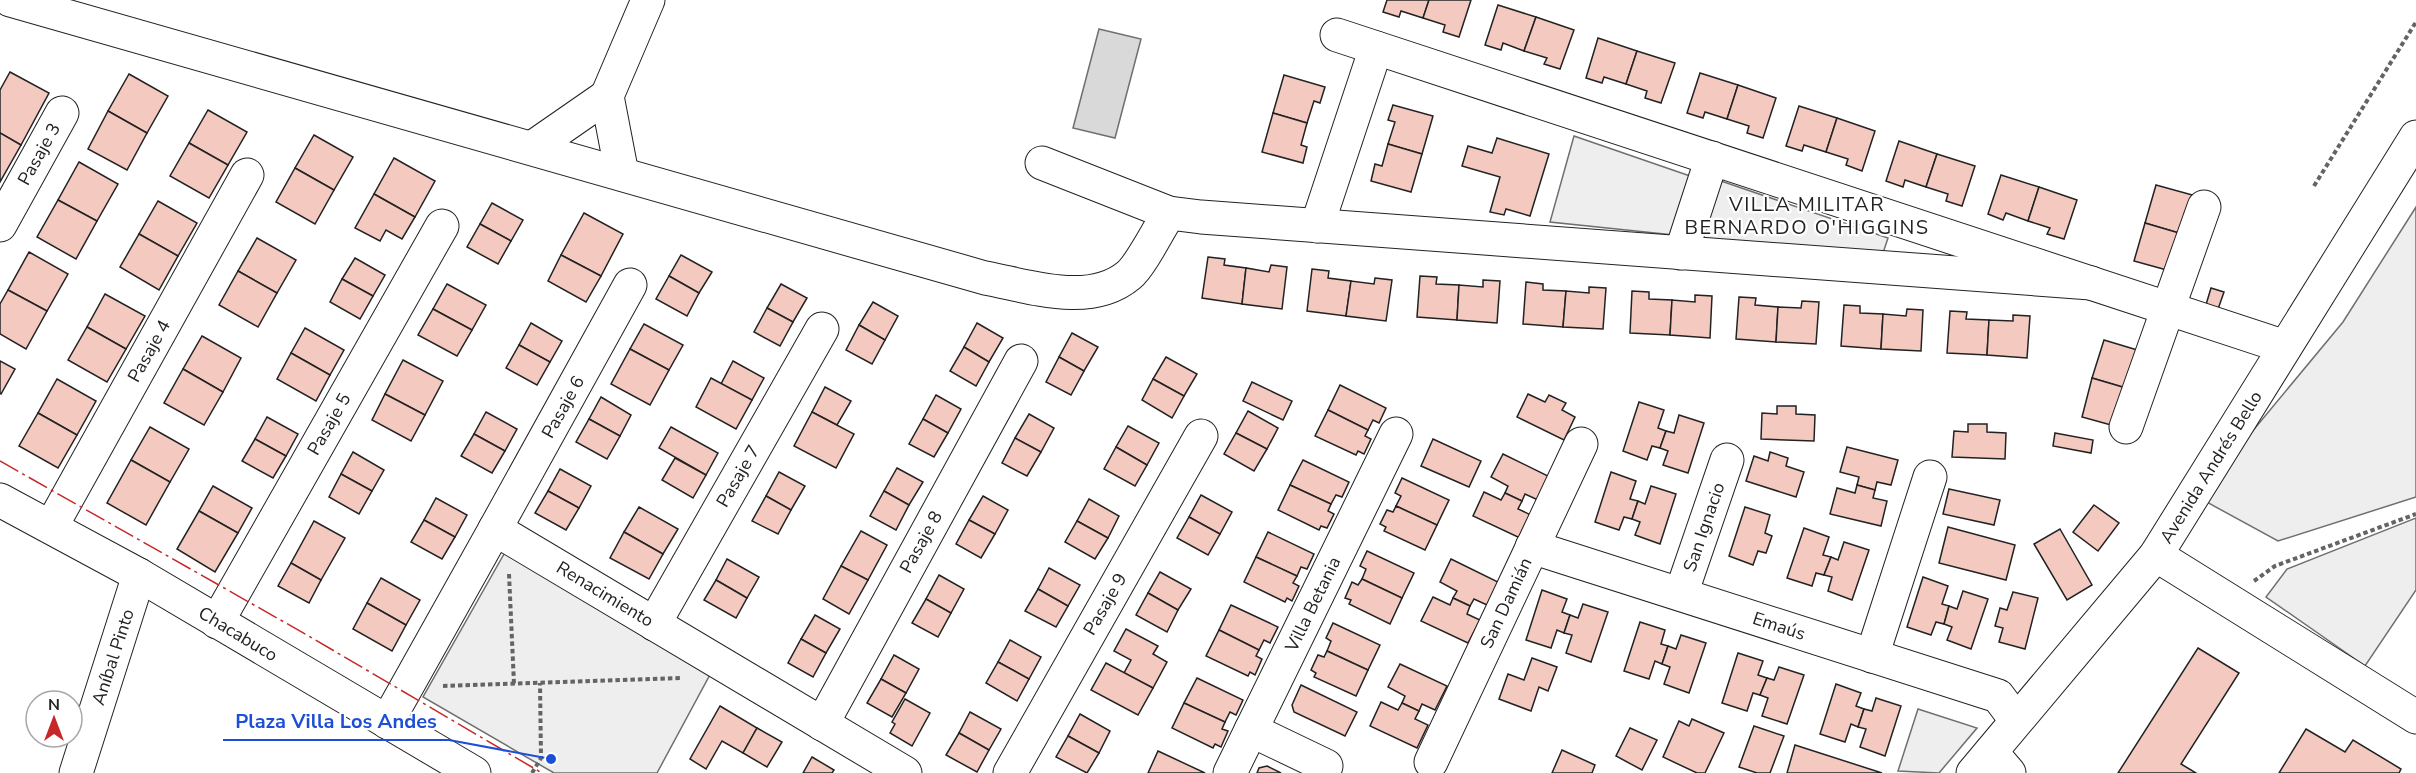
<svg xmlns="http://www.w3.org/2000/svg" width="2416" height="773" viewBox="0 0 2416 773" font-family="'Nunito Sans',sans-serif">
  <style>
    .green { fill: #eee; stroke: #6f6f6f; stroke-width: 1.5 }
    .water { fill: #d9d9d9; stroke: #6f6f6f; stroke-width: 1.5 }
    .building { fill: #f3c9c0; stroke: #222; stroke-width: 1.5 }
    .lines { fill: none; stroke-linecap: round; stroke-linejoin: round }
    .minor-casing { stroke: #222; stroke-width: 35 }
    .major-casing { stroke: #222; stroke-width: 35 }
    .path { stroke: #646464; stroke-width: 4; stroke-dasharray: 4.5 3; stroke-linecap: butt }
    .minor { stroke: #fff; stroke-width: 33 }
    .major { stroke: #fff; stroke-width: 33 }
    .power { stroke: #c62828; stroke-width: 1.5; stroke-dasharray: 21 4.5 3 4.5; stroke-linecap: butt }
    .labels { text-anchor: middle; stroke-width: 4.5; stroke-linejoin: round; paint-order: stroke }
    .street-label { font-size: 18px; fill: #222; stroke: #fff }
    .neighbourhood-label { font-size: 20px; letter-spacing: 1.5px; fill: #222; stroke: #fff }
    .leader { fill: none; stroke: #1d4ed8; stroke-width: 2 }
    .callout-dot { fill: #1d4ed8; stroke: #fff; stroke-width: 2 }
    .callout-label { font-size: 20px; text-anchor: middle; font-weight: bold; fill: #1d4ed8; stroke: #fff; stroke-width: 4.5; stroke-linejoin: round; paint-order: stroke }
  </style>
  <rect width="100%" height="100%" fill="#fff"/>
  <!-- green -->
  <g class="green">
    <polygon points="1574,136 1693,177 1674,235 1550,222"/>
    <polygon points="1721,181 1888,238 1883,253 1700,239"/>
    <polygon points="2416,207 2416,497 2278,541 2203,500 2212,480 2343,322"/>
    <polygon points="2416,518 2416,590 2365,666 2266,597 2287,569"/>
    <polygon points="508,547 713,669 657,773 554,773 423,697"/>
    <polygon points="1918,709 1977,728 1939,773 1898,771"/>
  </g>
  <!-- water -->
  <polygon class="water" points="1099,29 1141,39 1115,138 1073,128"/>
  <!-- building -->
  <g class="building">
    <polygon points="1387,0 1429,0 1423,18 1401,11 1399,17 1383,12"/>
    <polygon points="1429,0 1471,0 1459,37 1443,32 1445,25 1423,18"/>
    <polygon points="1498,5 1536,17 1524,51 1503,43 1501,50 1485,45"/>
    <polygon points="1536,17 1574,30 1560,69 1544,64 1547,58 1524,51"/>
    <polygon points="1598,38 1637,51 1626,84 1604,77 1602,83 1586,78"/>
    <polygon points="1637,51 1675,63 1661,103 1645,98 1647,91 1626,84"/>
    <polygon points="10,72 49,93 21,145 0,133 0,90"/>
    <polygon points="1700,73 1738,85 1727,119 1705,112 1703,118 1687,113"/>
    <polygon points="129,74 168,96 147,133 108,111"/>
    <polygon points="1284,75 1325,87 1320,103 1314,101 1307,123 1273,113"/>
    <polygon points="1738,85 1776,98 1763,138 1747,133 1749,126 1727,119"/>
    <polygon points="1393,105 1433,116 1422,154 1388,144 1395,122 1388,120"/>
    <polygon points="1799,106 1837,118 1826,152 1804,145 1802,151 1786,146"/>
    <polygon points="208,110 247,132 228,165 189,143"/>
    <polygon points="108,111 147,133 127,170 88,149"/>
    <polygon points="1273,113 1307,123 1301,145 1307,147 1303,163 1262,152"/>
    <polygon points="1837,118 1875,131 1862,171 1846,165 1848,159 1826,152"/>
    <polygon points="0,133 21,145 0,182"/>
    <polygon points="314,135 353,157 334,190 295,168"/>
    <polygon points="1497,138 1549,154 1530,216 1506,209 1504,215 1490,212 1500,177 1462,166 1468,146 1492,153"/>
    <polygon points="1899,141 1937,154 1926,187 1905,180 1903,187 1886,181"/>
    <polygon points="189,143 228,165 209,198 170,176"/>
    <polygon points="1388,144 1422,154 1411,192 1371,181 1375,164 1382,166"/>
    <polygon points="1937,154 1975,166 1962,206 1946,201 1948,194 1926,187"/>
    <polygon points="394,158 435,181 415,217 374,194"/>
    <polygon points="79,162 118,184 97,221 58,200"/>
    <polygon points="295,168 334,190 315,224 276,202"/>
    <polygon points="2001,175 2039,187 2028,221 2006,213 2003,220 1988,214"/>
    <polygon points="2156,185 2196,196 2192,212 2185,211 2179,233 2145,223"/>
    <polygon points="2039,187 2077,200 2064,239 2047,234 2050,228 2028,221"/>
    <polygon points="374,194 415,217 402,239 386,230 380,241 355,228"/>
    <polygon points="58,200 97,221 76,259 37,237"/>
    <polygon points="158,201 197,223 178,256 139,234"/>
    <polygon points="492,203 523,220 511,241 480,224"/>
    <polygon points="584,213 623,234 601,276 561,255"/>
    <polygon points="2145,223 2179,233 2174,272 2134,261"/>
    <polygon points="480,224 511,241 498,264 467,247"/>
    <polygon points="139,234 178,256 159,290 120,267"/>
    <polygon points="257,238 296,260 277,293 238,271"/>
    <polygon points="29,252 68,274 47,311 8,290"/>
    <polygon points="561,255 601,276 586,302 548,281"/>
    <polygon points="681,255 712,272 699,293 669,276"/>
    <polygon points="1208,257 1225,259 1224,265 1246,268 1242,304 1202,298"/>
    <polygon points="355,258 385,275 373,296 342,279"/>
    <polygon points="1271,265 1287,267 1282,309 1242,304 1246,268 1269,272"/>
    <polygon points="1312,269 1329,271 1328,278 1351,281 1346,316 1307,311"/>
    <polygon points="238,271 277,293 258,327 219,305"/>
    <polygon points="669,276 699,293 687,316 656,299"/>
    <polygon points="1420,276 1437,277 1436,284 1459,285 1457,320 1417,317"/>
    <polygon points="1375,278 1392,280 1386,321 1346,316 1351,281 1374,284"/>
    <polygon points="342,279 373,296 360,319 330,302"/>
    <polygon points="1483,280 1500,281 1497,323 1457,320 1459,285 1483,287"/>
    <polygon points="1526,282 1543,284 1543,290 1566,291 1563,327 1523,324"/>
    <polygon points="447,284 486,305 472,330 433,309"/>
    <polygon points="781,284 807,298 793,322 767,308"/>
    <polygon points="1589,287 1606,288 1603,329 1563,327 1566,291 1589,293"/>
    <polygon points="2211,288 2224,292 2217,312 2205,308"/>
    <polygon points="8,290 47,311 26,349 0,334 0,304"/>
    <polygon points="1632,291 1649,292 1649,299 1672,300 1670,335 1630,333"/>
    <polygon points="105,294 145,316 126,349 87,327"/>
    <polygon points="1695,295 1712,296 1710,338 1670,335 1672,300 1695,302"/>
    <polygon points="1739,297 1756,298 1755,305 1778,307 1776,342 1736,339"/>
    <polygon points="1802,301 1819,302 1816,344 1776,342 1778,307 1801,308"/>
    <polygon points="873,302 898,316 885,340 859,325"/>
    <polygon points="1844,305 1860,306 1860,313 1883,314 1881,349 1841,346"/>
    <polygon points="767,308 793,322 780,346 754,332"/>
    <polygon points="433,309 472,330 457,356 418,335"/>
    <polygon points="1907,309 1923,310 1921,351 1881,349 1883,314 1906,316"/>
    <polygon points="1950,311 1967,312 1966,319 1989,320 1987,355 1947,353"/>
    <polygon points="2013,315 2030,316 2027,358 1987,355 1989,320 2013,321"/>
    <polygon points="531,323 562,341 550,362 519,345"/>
    <polygon points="977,323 1003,338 989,362 964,347"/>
    <polygon points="644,324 683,345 669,370 630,349"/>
    <polygon points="859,325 885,340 872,364 846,350"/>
    <polygon points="87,327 126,349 107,382 68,360"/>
    <polygon points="305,328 344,350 330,375 291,353"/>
    <polygon points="1072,333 1098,347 1084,371 1059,357"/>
    <polygon points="202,336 241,358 223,392 183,369"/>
    <polygon points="2104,340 2144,352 2126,388 2092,378"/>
    <polygon points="519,345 550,362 537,385 506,368"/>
    <polygon points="964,347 989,362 976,386 950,371"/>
    <polygon points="630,349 669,370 650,405 611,384"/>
    <polygon points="291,353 330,375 316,401 277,379"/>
    <polygon points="1059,357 1084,371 1071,395 1046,382"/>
    <polygon points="1166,357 1197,374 1184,396 1153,379"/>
    <polygon points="403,360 443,381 425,415 385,394"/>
    <polygon points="0,361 15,369 1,394 0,393"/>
    <polygon points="733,361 764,378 752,400 721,384"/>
    <polygon points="183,369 223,392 204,425 164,403"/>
    <polygon points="711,378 752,400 736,429 696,407"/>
    <polygon points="2092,378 2126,388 2122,428 2082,417"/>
    <polygon points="57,379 96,401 77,435 38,413"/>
    <polygon points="1153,379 1184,396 1172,418 1142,400"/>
    <polygon points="1252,382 1292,401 1283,420 1243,401"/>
    <polygon points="1340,385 1386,408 1379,423 1373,420 1368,430 1328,410"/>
    <polygon points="825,387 851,401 837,425 812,412"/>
    <polygon points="385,394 425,415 411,441 372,420"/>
    <polygon points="1528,394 1545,402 1549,395 1566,403 1562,410 1575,417 1564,440 1517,417"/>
    <polygon points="936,395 961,409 948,433 923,419"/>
    <polygon points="601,397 631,415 620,436 589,419"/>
    <polygon points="1639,402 1664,410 1658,428 1666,431 1660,448 1652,446 1647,460 1623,451"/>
    <polygon points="1777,406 1796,406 1796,414 1815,415 1814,441 1761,439 1762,413 1777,414"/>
    <polygon points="1328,410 1368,430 1365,436 1371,439 1364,454 1358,451 1356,455 1315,436"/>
    <polygon points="1248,411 1278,428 1267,449 1236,433"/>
    <polygon points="486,412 517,429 505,451 474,434"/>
    <polygon points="812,412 854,434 836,468 794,446"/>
    <polygon points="38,413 77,435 58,468 19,446"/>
    <polygon points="1029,414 1054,428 1041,452 1015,438"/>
    <polygon points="1679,415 1704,423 1688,473 1663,465 1668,451 1660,448 1666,431 1674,433"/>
    <polygon points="267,417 298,434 286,456 255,439"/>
    <polygon points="589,419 620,436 607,459 576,442"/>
    <polygon points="923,419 948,433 934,457 909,444"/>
    <polygon points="1968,424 1987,424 1987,432 2006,433 2005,459 1952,457 1954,431 1968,432"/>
    <polygon points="1128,426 1159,443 1147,465 1116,447"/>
    <polygon points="150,427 189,449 170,482 131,460"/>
    <polygon points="671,427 718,453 706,475 659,448"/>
    <polygon points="1236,433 1267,449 1254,471 1224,454"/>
    <polygon points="2055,433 2093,440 2091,453 2053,446"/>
    <polygon points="474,434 505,451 492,473 461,456"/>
    <polygon points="1015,438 1041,452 1027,476 1002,463"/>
    <polygon points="255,439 286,456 273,478 242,461"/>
    <polygon points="1433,439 1481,461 1469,487 1421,466"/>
    <polygon points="1116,447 1147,465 1135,486 1104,469"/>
    <polygon points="1847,447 1898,460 1891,485 1877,482 1875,490 1857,485 1859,477 1840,472"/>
    <polygon points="353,452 384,470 372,491 341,474"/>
    <polygon points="1770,452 1788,458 1786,466 1804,472 1796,497 1746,481 1754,456 1768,461"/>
    <polygon points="1503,454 1550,477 1538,500 1525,494 1522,501 1505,493 1508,486 1491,477"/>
    <polygon points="675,458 706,475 693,498 662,480"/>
    <polygon points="131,460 170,482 146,525 107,503"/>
    <polygon points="1303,460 1349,482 1342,497 1336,495 1331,504 1290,485"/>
    <polygon points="897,468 923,482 909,505 884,491"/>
    <polygon points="560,469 591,486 579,508 548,491"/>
    <polygon points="779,472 805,486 791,510 766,496"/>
    <polygon points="1611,472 1636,481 1630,499 1638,501 1632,519 1624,517 1619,530 1595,522"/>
    <polygon points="341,474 372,491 359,514 329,497"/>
    <polygon points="1402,478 1449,500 1437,525 1396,506 1401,496 1395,493"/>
    <polygon points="1290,485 1331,504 1328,511 1334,514 1327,528 1321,526 1319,530 1278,510"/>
    <polygon points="1857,485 1875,490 1873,498 1887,501 1881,526 1830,514 1837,488 1855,493"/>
    <polygon points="213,486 252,508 238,533 199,511"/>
    <polygon points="1651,486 1676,494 1660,544 1635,535 1640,522 1632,519 1638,501 1645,504"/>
    <polygon points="1949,489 2000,500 1994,525 1943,514"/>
    <polygon points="548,491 579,508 566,530 535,513"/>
    <polygon points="884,491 909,505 896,530 870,516"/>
    <polygon points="1484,492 1501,500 1505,493 1522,501 1518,509 1531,515 1520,538 1473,516"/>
    <polygon points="1201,495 1232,512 1220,534 1189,517"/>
    <polygon points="766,496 791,510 778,534 752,521"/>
    <polygon points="983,496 1008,510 995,534 969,520"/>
    <polygon points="436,498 467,515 455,537 424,520"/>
    <polygon points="1089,499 1119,516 1108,538 1077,521"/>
    <polygon points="2094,505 2119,523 2098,551 2073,532"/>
    <polygon points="1396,506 1437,525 1425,550 1384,531 1386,527 1380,524 1387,510 1393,512"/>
    <polygon points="639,507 678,529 663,554 624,532"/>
    <polygon points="1745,507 1770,515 1765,533 1772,536 1766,553 1758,551 1753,565 1729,556"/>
    <polygon points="199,511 238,533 215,572 177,549"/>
    <polygon points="1189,517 1220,534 1208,555 1177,538"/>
    <polygon points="424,520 455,537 442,559 411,542"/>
    <polygon points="969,520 995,534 981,558 956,544"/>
    <polygon points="314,521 345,538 321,580 291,563"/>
    <polygon points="1077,521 1108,538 1095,559 1065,542"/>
    <polygon points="1948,527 2015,545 2006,580 1939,563"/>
    <polygon points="1804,528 1829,537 1823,555 1831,557 1824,575 1816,573 1812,586 1787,578"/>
    <polygon points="2060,529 2092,585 2067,600 2034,544"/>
    <polygon points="861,531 887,545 868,580 841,566"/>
    <polygon points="624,532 663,554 649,579 610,558"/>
    <polygon points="1268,532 1314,554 1307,569 1301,567 1297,576 1256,557"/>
    <polygon points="1844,542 1869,550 1852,600 1828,591 1832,577 1824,575 1831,557 1838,560"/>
    <polygon points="1367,551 1414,573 1402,598 1362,579 1366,569 1360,566"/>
    <polygon points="1256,557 1297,576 1293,583 1299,586 1292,601 1287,598 1285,602 1244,582"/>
    <polygon points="727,559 759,577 747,598 716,580"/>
    <polygon points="1451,559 1498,582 1487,605 1474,599 1470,606 1453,598 1457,591 1440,582"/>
    <polygon points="291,563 321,580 309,603 278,586"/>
    <polygon points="841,566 868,580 849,614 823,599"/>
    <polygon points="1049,568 1080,585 1068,606 1038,589"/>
    <polygon points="1160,572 1191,589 1178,610 1148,593"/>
    <polygon points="939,575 964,589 951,613 926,599"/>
    <polygon points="1923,577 1948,586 1942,604 1949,606 1944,624 1936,622 1931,635 1907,627"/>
    <polygon points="381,578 420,600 406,625 367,603"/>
    <polygon points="1362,579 1402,598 1390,624 1349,604 1351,600 1345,598 1352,582 1358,585"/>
    <polygon points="716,580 747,598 736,618 704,600"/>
    <polygon points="1038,589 1068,606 1056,627 1025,611"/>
    <polygon points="1542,590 1567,599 1562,612 1570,615 1564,633 1557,630 1551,648 1526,640"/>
    <polygon points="1963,591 1988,599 1971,649 1947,640 1952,627 1944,624 1949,606 1957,609"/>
    <polygon points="2013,592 2038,598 2025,649 1999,642 2003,628 1995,626 2000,608 2007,610"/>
    <polygon points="1148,593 1178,610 1167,632 1136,615"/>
    <polygon points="1433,597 1450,605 1453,598 1470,606 1467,614 1480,620 1468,643 1421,621"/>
    <polygon points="926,599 951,613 938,637 912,623"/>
    <polygon points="367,603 406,625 392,651 353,629"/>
    <polygon points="1583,604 1608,612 1591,662 1566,653 1572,635 1564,633 1570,615 1578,618"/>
    <polygon points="1231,605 1278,627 1270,643 1264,640 1259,650 1219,630"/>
    <polygon points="815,615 840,629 826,653 801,639"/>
    <polygon points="1640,622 1665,630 1661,644 1668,646 1662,664 1655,661 1649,679 1624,671"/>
    <polygon points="1333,623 1380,645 1368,670 1327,651 1331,641 1326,638"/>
    <polygon points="1126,629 1158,646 1153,654 1167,662 1153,688 1124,673 1131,660 1114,651"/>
    <polygon points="1219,630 1259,650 1256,656 1262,659 1255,675 1250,672 1248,676 1206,656"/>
    <polygon points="1681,635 1706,643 1689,693 1664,684 1670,667 1662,664 1668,646 1676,649"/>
    <polygon points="801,639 826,653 813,677 788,663"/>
    <polygon points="1010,640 1041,657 1029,679 998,662"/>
    <polygon points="2198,648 2239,673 2181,764 2196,773 2118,773"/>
    <polygon points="1327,651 1368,670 1356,696 1314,677 1316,673 1311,670 1318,655 1324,657"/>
    <polygon points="1738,653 1763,661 1758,675 1767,678 1760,695 1753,693 1747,711 1722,703"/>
    <polygon points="894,655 919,669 906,693 881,679"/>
    <polygon points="1532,658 1557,667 1548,691 1539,687 1531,711 1499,699 1508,674 1524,680"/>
    <polygon points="998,662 1029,679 1017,701 986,683"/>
    <polygon points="1106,663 1153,688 1138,715 1091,690"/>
    <polygon points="1400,664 1447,686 1435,710 1422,704 1419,711 1402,703 1405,696 1388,687"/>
    <polygon points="1779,667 1804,675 1787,724 1762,716 1768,698 1760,695 1767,678 1774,680"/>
    <polygon points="1197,678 1243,700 1236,715 1230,712 1225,722 1184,703"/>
    <polygon points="881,679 906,693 892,717 867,703"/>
    <polygon points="1836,684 1861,693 1856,706 1864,709 1858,727 1851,724 1845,742 1820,734"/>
    <polygon points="1301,685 1357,712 1345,736 1294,712 1292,705"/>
    <polygon points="1876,698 1901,706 1885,756 1860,747 1866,729 1858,727 1864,709 1872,711"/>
    <polygon points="905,699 930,713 912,746 890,733 895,724 892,722"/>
    <polygon points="1381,702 1398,710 1402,703 1419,711 1415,719 1428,725 1417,748 1370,726"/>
    <polygon points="1184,703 1225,722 1222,729 1228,731 1221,747 1215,744 1213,748 1172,728"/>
    <polygon points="720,706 757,728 743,753 722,741 706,769 690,759"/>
    <polygon points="970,712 1001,729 989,750 959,733"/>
    <polygon points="1080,714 1110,731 1099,753 1068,736"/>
    <polygon points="1692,719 1724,733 1705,773 1697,773 1663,757 1679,721 1689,726"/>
    <polygon points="1754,726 1784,736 1770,773 1757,773 1739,767"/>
    <polygon points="757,728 782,742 767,767 743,753"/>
    <polygon points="1630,728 1657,740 1642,770 1616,756"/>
    <polygon points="2306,729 2345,752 2353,740 2401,769 2399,773 2279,773"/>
    <polygon points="959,733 989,750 977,772 946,755"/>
    <polygon points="1068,736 1099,753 1087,773 1056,757"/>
    <polygon points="1795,745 1882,773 1787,773"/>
    <polygon points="1562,750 1595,765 1592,773 1552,773"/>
    <polygon points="1158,751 1205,773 1148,773"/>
    <polygon points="812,757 834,770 832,773 803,773"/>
    <polygon points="1267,766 1281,773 1257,773 1259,768"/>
  </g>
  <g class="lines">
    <defs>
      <g id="minor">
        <path d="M10 0 985 278C1029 286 1090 308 1129 275 1141 265 1160 227 1169 213"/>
        <polyline points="1337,35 2285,347"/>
        <polyline points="532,148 607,96"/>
        <polyline points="1042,163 1169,213 1201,217 2091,283"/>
        <polyline points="622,174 607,96 648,0"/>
        <polyline points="0,225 62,113"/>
        <polyline points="1317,226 1376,48"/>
        <polyline points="1681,253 1712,158"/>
        <polyline points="2126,427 2204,207"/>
        <polyline points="0,500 139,575 474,773"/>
        <polyline points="51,527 247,175"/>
        <polyline points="495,529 630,285"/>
        <polyline points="1532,547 1998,696 2016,720"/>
        <polyline points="2156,555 2416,717"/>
        <polyline points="1681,594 1727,460"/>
        <polyline points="217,622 442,226"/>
        <polyline points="654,624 822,329"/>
        <polyline points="1872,656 1930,477"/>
        <polyline points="387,722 495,529 905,773"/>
        <polyline points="822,724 1021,361"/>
        <polyline points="1251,730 1326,766"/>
        <polyline points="1991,752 2009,773"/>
        <polyline points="1431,762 1581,444"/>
        <polyline points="76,773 139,575"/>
        <polyline points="1010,773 1201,436"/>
        <polyline points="1230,773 1396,434"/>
      </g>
      <polyline id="major" points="1973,773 2156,555 2416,137"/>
    </defs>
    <!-- minor casing -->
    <use href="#minor" class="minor-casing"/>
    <!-- major casing -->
    <use href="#major" class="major-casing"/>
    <!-- path -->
    <g class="path">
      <polyline points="2314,186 2416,22"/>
      <polyline points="509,574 514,684"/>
      <polyline points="2254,581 2275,566 2416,514"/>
      <polyline points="443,686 681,678"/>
      <polyline points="532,773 541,758 540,683"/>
    </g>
    <!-- minor -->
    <use href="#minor" class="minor"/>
    <!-- major -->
    <use href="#major" class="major"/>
    <!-- power -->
    <polyline class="power" points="0,461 307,635 542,773"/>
  </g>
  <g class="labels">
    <!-- street labels -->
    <g class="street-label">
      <text transform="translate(39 154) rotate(-61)" y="6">Pasaje 3</text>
      <text transform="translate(149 351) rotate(-61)" y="6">Pasaje 4</text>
      <text transform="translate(563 407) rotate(-61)" y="6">Pasaje 6</text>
      <text transform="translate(329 424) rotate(-60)" y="6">Pasaje 5</text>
      <text transform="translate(2211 467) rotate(-58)" y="6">Avenida Andrés Bello</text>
      <text transform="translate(738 476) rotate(-60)" y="6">Pasaje 7</text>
      <text transform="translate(1704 527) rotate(-71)" y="6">San Ignacio</text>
      <text transform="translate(921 542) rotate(-61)" y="6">Pasaje 8</text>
      <text transform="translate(605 594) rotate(31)" y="6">Renacimiento</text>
      <text transform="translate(1506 603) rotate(-65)" y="6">San Damián</text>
      <text transform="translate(1105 604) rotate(-60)" y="6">Pasaje 9</text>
      <text transform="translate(1313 604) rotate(-64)" y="6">Villa Betania</text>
      <text transform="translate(1779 626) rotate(18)" y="6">Emaús</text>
      <text transform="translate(238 634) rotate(31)" y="6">Chacabuco</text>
      <text transform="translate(113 657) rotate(-72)" y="6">Aníbal Pinto</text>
    </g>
    <!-- neighbourhood labels -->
    <g class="neighbourhood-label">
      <text x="1807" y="211">VILLA MILITAR<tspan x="1807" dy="23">BERNARDO O'HIGGINS</tspan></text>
    </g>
  </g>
  <!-- callouts -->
  <path class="leader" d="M551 759L449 740H223"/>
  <circle class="callout-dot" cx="551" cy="759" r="6"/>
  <g class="callout-label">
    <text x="336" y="728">Plaza Villa Los Andes</text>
  </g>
  <!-- north arrow -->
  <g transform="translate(54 719)"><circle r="28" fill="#ffffff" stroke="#a7a7a7" stroke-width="1.5"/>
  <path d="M0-4.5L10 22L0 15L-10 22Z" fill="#c62828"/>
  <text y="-9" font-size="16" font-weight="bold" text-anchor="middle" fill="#222222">N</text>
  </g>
</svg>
